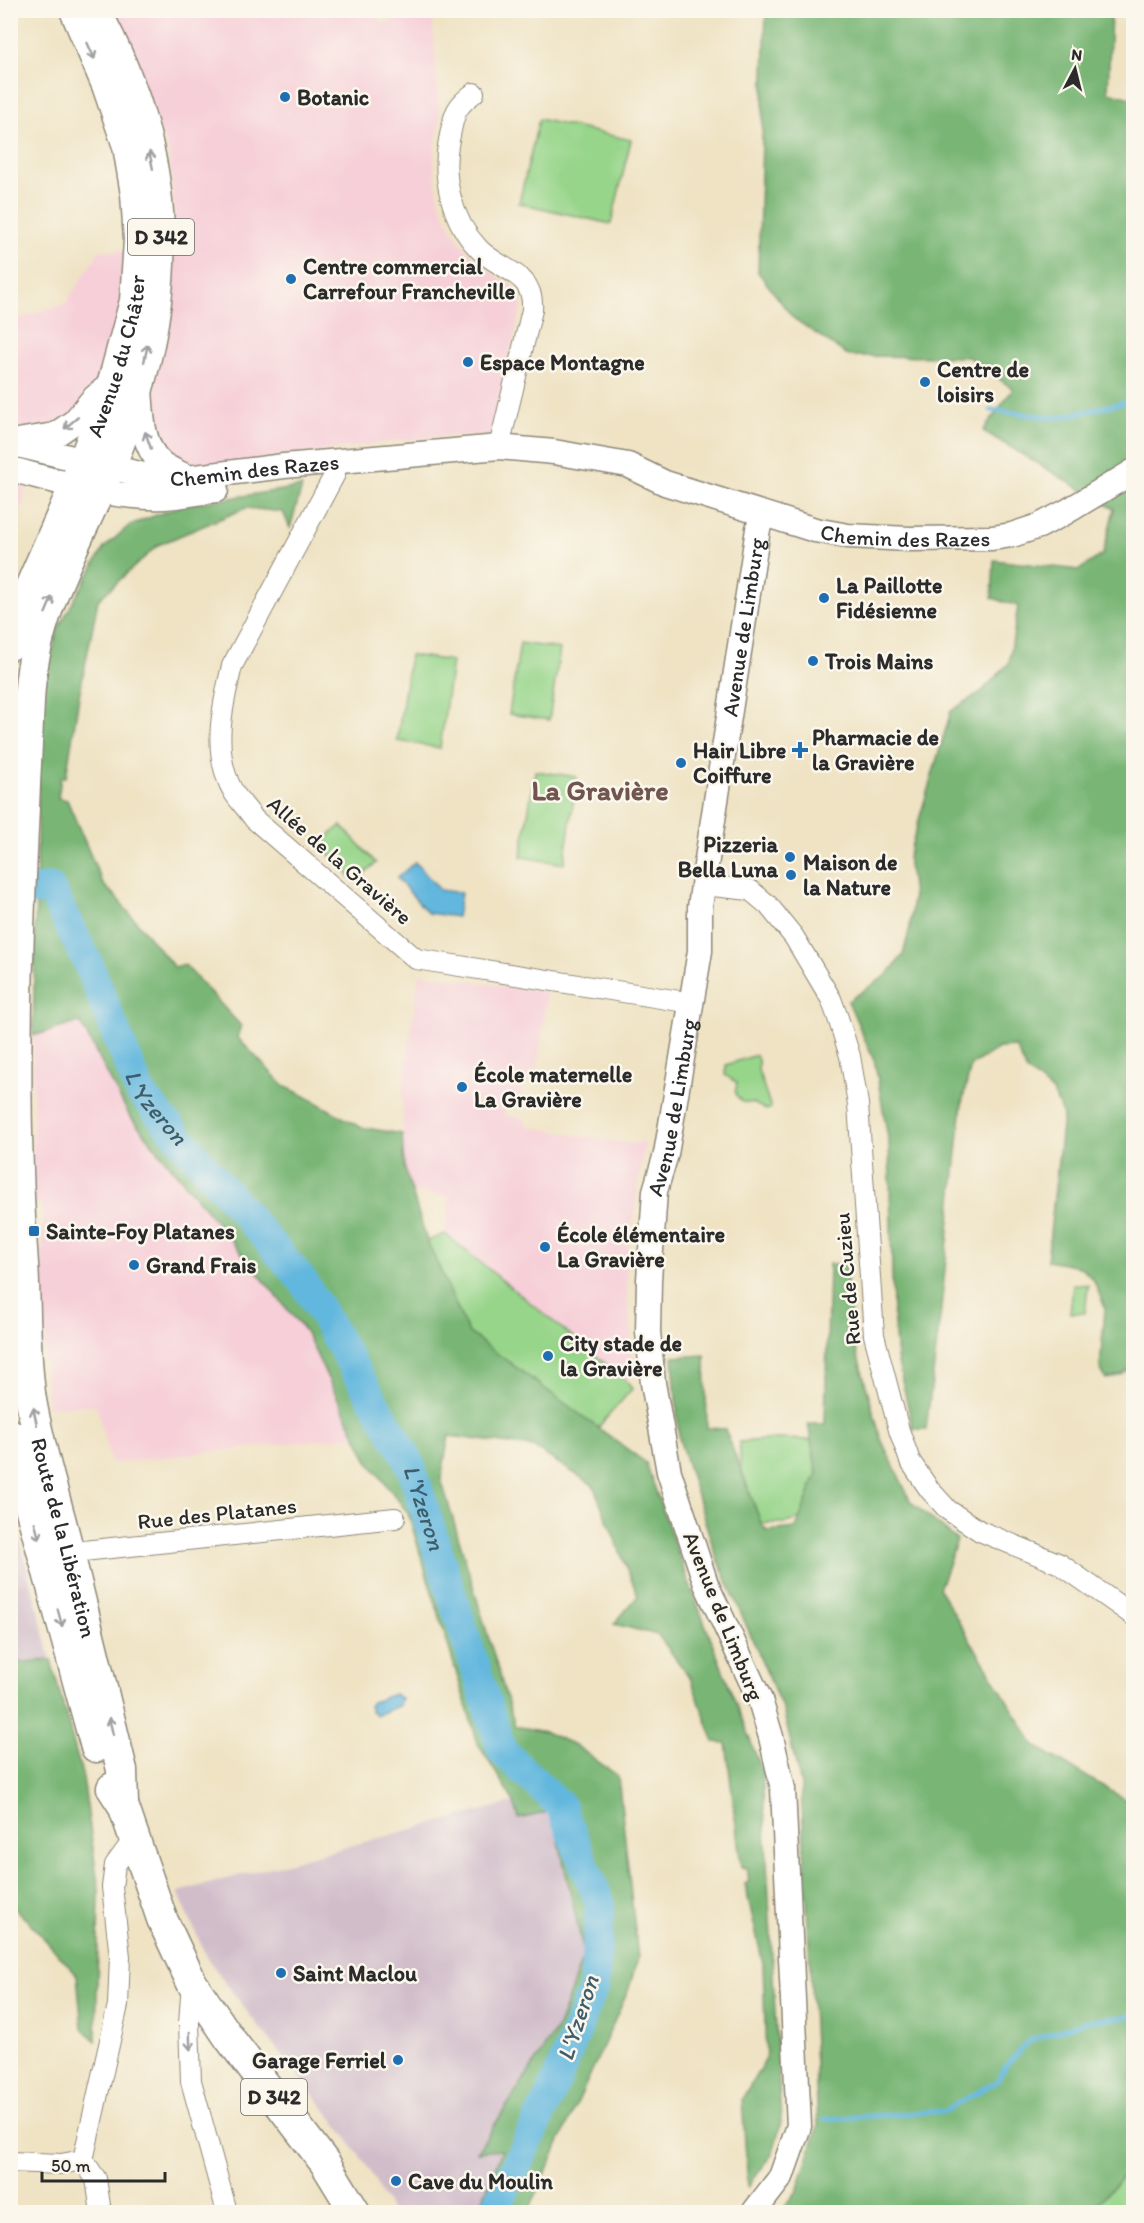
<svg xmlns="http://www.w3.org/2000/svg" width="1144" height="2223" viewBox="0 0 1144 2223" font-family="Itim,sans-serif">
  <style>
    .built { fill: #f6cfd8 }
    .industrial { fill: #d1bdca }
    .green { fill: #97d58a; stroke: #61805a; stroke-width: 1.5 }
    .forest { fill: #79b676; stroke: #527050; stroke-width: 1.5 }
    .water { fill: #62b7de; stroke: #467184; stroke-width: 1.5 }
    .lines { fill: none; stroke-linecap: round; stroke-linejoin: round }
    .stream { stroke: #62b7de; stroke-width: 5 }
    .river { stroke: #62b7de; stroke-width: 30 }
    .minor-casing { stroke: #8d8778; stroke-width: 22 }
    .tertiary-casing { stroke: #8d8778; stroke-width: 27 }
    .primary-casing { stroke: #8d8778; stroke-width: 33 }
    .minor { stroke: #fff; stroke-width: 20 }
    .tertiary { stroke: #fff; stroke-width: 24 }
    .primary { stroke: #fff; stroke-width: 30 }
    .oneway { stroke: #a0a0a0 }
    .poi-dot { fill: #1f6fb2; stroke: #fbf7ec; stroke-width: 2 }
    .labels { text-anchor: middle; stroke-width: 5; stroke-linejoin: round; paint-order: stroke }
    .shield { fill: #fbf7ec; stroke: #696865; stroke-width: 1.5 }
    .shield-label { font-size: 21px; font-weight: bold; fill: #2b2b2b }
    .poi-label { font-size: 22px; font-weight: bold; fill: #2b2b2b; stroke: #fbf7ec; text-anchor: start }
    .street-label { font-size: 22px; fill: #2b2b2b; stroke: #fbf7ec }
    .water-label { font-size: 24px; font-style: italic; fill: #3e5c6a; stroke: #fbf7ec }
    .district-label { font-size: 28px; font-weight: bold; fill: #71554f; stroke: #fbf7ec }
  </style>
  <rect width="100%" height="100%" fill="#fbf7ec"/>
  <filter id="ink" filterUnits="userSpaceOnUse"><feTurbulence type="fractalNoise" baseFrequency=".0167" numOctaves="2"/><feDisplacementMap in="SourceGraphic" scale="12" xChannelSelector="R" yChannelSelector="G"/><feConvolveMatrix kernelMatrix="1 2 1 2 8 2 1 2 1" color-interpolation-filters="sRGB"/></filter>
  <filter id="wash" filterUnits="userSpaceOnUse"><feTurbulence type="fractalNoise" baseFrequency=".008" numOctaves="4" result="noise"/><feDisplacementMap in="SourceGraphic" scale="24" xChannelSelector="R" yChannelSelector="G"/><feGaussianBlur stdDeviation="1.35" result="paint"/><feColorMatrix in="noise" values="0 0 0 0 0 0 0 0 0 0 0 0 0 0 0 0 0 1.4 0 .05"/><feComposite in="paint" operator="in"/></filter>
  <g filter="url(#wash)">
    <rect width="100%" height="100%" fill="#efe3c4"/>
    <!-- built -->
    <g class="built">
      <polygon points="110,11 374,11 383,25 410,11 432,11 440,122 435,145 434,169 440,204 448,223 467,251 489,271 515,288 521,298 522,305 490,435 450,436 405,440 204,466 64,424 37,434 11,557 11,321 66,303 100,250 178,254 168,150"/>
      <polygon points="419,974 547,992 536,1081 523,1081 520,1101 506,1099 504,1115 526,1119 526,1122 529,1127 631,1144 645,1141 627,1259 627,1295 635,1372 627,1381 445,1234 450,1197 413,1192 404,1166 402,1093"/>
      <polygon points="80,1022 129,1115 305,1331 355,1436 111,1463 96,1405 47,1407 42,1284 42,1204 33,1204 33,1036"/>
    </g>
    <!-- industrial -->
    <g class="industrial">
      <polygon points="11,1507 51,1660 11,1663"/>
      <polygon points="514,1802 519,1819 551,1810 584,1952 558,2027 478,2151 502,2149 478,2212 391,2212 367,2166 334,2120 255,2022 207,1958 178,1892"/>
    </g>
    <!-- green -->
    <g class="green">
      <polygon points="539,119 631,140 611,224 519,203"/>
      <polygon points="520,643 560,649 549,720 509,714"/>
      <polygon points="410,655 452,661 440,748 397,741"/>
      <polygon points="535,771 577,777 564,864 521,857"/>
      <polygon points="341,825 376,863 355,882 320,844"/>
      <polygon points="756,1055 759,1063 758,1070 771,1108 766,1110 753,1103 742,1102 735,1094 737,1083 725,1075 726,1065"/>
      <polygon points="445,1234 627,1381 632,1389 596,1430 468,1332 427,1241"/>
      <polygon points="1073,1284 1088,1285 1085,1313 1070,1313"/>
      <polygon points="777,1439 811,1440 817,1473 800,1519 785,1523 761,1523 741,1469 739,1442"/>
      <polygon points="1133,2165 1133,2212 1090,2212"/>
    </g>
    <!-- forest -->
    <g class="forest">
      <polygon points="766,11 1111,11 1108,92 1134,99 1133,1365 1121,1375 1106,1379 1100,1368 1105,1308 1093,1279 1080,1267 1047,1261 1063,1116 1053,1092 1026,1070 1016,1047 999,1048 971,1065 962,1103 940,1318 926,1429 913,1429 897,1358 893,1312 889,1144 875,1063 848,1001 887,975 903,955 910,927 913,895 908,857 951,711 981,692 1009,663 1018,606 992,598 994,560 1079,570 1103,554 1114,509 983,431 1013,389 969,357 849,356 793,318 758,272"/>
      <polygon points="302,487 290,528 283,512 246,508 158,545 98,600 80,691 66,777 61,777 58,798 67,800 103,884 116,897 174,967 185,965 241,1026 237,1037 284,1086 305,1096 360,1127 402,1134 404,1166 427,1241 468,1332 646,1463 684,1570 762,1771 781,2122 773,2153 748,2187 742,2099 766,2059 763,1964 745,1884 749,1881 747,1868 741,1867 726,1743 714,1742 691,1679 658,1635 614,1624 638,1596 593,1485 533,1447 449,1436 441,1479 515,1726 545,1732 575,1745 618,1776 638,1958 628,1991 528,2212 478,2212 502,2150 477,2152 558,2027 584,1953 552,1811 519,1819 514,1802 478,1744 408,1513 368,1461 305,1331 129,1115 80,1022 33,1036 40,700 58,628 104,548 130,525 183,505"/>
      <polygon points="829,1264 845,1264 853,1339 881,1439 911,1502 957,1540 939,1589 1035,1746 1133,1804 1133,2165 1090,2212 781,2212 797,2191 818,2126 801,1785 783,1710 715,1553 679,1438 673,1357 705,1355 707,1428 725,1429 761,1523 767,1531 796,1528 817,1473 808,1424 825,1424"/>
      <polygon points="51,1660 83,1778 99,1891 96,2041 82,2028 77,1975 30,1923 14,1908 11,1900 11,1663"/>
    </g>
    <!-- water -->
    <g class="water">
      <polygon points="415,862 440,890 461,893 457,917 428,913 397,878"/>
      <polygon points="394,1694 401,1698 399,1706 376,1715 371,1712 369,1706 372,1702"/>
    </g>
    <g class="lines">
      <!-- stream -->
      <g class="stream">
        <polyline points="991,410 1057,418 1134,400"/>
        <polyline points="825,2119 945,2111 997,2081 1007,2064 1031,2040 1087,2021 1134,2016"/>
      </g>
      <!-- river -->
      <path class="river" id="s1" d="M10 893 50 888 87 961 140 1092 303 1281 409 1461 502 1751 560 1805 600 1903 594 1987 553 2089 494 2212"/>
    </g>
  </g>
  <g filter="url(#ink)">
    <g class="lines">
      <defs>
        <g id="minor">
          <path d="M474 93C453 108 454 117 449 140 441 176 452 221 478 248 499 271 535 271 532 310L499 447"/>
          <path d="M335 474 232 666C222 707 211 754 234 793 240 802 248 810 254 819L416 959 692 1003"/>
          <polyline points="703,885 750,890 768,905 794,937 831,999 838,1018 850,1056 858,1104 874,1335 899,1430 910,1461 929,1489 948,1510 980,1531 1060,1564 1134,1616"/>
          <polyline points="59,1558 83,1551 395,1518"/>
          <polyline points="192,1983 189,2023 191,2081 227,2212"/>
          <polyline points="83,2160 96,2179 101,2212"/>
          <polyline points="10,2162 61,2164 83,2160 118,2005 120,1957 112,1887 115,1865 134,1839"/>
        </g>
        <g id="tertiary">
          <path d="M140 389C142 413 141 444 160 462 167 468 177 472 185 476"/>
          <polyline points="17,441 55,435 74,422 93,399 113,382"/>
          <path id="s2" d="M10 443 135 473 152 477 187 478 284 466 499 447 554 452 628 465 665 483 815 530 848 536 909 539 992 538 1012 535 1039 526 1066 512 1134 471"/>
          <path d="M10 469C61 482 112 499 165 497 182 496 199 492 216 490"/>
          <path id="s3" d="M754 2212 781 2177 799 2126 783 1789 771 1737 760 1700 706 1584 669 1472 653 1383 648 1332 649 1280 655 1191 666 1154 700 951V907L703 885 758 529 763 515"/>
        </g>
        <g id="primary">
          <path id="s4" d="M95 10C184 172 176 324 100 489 68 560 32 622 29 702 20 889 9 1077 23 1264 26 1309 24 1355 31 1400 39 1447 54 1494 66 1541 85 1617 103 1694 122 1770L123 1805"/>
          <path id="s5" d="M10 645 18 615 74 487 113 382 135 301 139 240 136 194 128 146 107 85 75 10"/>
          <polyline points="10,1434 96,1747"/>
          <polyline points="112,1788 123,1805 162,1919 192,1983 230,2039 325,2163 355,2212"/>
        </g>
      </defs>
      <!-- minor casing -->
      <use href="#minor" class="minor-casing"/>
      <!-- tertiary casing -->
      <use href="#tertiary" class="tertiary-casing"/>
      <!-- primary casing -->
      <use href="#primary" class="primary-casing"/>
      <!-- minor -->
      <use href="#minor" class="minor"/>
      <!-- tertiary -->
      <use href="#tertiary" class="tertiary"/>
      <!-- primary -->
      <use href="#primary" class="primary"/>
    </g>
    <!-- one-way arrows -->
    <defs><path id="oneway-shaft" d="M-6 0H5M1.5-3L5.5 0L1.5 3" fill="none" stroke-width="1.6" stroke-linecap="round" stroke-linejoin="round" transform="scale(1.5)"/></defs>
    <g class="oneway">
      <use href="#oneway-shaft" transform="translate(91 51) rotate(66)"/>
      <use href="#oneway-shaft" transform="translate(151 160) rotate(-102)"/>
      <use href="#oneway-shaft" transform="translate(146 353) rotate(-78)"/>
      <use href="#oneway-shaft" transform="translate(71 423) rotate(140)"/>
      <use href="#oneway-shaft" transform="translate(148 440) rotate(-109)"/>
      <use href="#oneway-shaft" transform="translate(49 605) rotate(-67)"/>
      <use href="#oneway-shaft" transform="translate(35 1416) rotate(-102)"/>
      <use href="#oneway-shaft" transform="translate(37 1531) rotate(75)"/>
      <use href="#oneway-shaft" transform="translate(60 1618) rotate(75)"/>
      <use href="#oneway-shaft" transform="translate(111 1726) rotate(-103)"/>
      <use href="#oneway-shaft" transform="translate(190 2041) rotate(88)"/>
    </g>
  </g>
  <!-- markers -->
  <g class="poi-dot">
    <circle cx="285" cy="97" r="6"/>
    <circle cx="291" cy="279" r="6"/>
    <circle cx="468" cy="362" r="6"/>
    <circle cx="925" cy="382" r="6"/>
    <circle cx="824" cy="598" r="6"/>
    <circle cx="813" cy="661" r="6"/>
    <path d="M797 741h6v6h6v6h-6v6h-6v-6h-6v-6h6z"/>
    <circle cx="681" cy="763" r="6"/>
    <circle cx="790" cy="857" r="6"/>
    <circle cx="791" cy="875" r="6"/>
    <circle cx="462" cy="1087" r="6"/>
    <rect x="28" y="1225" width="12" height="12" rx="3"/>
    <circle cx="545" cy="1247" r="6"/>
    <circle cx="134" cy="1265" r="6"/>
    <circle cx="548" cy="1356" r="6"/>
    <circle cx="281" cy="1973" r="6"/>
    <circle cx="398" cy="2060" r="6"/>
    <circle cx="396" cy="2181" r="6"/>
  </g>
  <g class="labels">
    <!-- shield labels -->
    <g class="shield">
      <rect x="128" y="219" width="66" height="36" rx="4.5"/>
      <rect x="241" y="2079" width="66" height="36" rx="4.5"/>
    </g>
    <g class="shield-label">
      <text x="161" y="244">D 342</text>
      <text x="274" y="2104">D 342</text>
    </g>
    <!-- poi labels -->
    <g class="poi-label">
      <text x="297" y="105">Botanic</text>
      <text x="303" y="274">Centre commercial<tspan x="303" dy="25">Carrefour Francheville</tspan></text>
      <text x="480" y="370">Espace Montagne</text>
      <text x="937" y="377">Centre de<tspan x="937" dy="25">loisirs</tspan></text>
      <text x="836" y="593">La Paillotte<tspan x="836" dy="25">Fidésienne</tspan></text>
      <text x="825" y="669">Trois Mains</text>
      <text x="812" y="745">Pharmacie de<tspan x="812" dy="25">la Gravière</tspan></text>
      <text x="693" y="758">Hair Libre<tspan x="693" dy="25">Coiffure</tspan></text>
      <text x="778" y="852" text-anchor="end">Pizzeria<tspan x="778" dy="25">Bella Luna</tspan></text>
      <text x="803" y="870">Maison de<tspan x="803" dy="25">la Nature</tspan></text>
      <text x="474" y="1082">École maternelle<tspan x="474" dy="25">La Gravière</tspan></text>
      <text x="46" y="1239">Sainte-Foy Platanes</text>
      <text x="557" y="1242">École élémentaire<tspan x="557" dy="25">La Gravière</tspan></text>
      <text x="146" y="1273">Grand Frais</text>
      <text x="560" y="1351">City stade de<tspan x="560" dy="25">la Gravière</tspan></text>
      <text x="293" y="1981">Saint Maclou</text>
      <text x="386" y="2068" text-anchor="end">Garage Ferriel</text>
      <text x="408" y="2189">Cave du Moulin</text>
    </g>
    <!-- street labels -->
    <g class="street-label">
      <text dy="8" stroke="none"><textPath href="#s5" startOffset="309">Avenue du Châter</textPath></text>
      <text dy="8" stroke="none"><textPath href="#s2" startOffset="249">Chemin des Razes</textPath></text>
      <text dy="8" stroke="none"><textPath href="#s2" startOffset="914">Chemin des Razes</textPath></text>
      <text dy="8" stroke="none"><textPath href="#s3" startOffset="1628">Avenue de Limburg</textPath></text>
      <text transform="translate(340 860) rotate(41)" y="8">Allée de la Gravière</text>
      <text dy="8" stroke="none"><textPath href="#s3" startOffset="1142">Avenue de Limburg</textPath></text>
      <text transform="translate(847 1279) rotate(-95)" y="8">Rue de Cuzieu</text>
      <text transform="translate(217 1513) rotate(-6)" y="8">Rue des Platanes</text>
      <text dy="8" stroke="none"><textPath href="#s4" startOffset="1566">Route de la Libération</textPath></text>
      <text transform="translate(724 1616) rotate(68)" y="8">Avenue de Limburg</text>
    </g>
    <!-- water labels -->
    <g class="water-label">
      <text dy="8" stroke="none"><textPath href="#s1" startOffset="285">L'Yzeron</textPath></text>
      <text dy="8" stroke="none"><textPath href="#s1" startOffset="771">L'Yzeron</textPath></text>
      <text transform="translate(578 2018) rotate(-72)" y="8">L'Yzeron</text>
    </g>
    <!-- district labels -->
    <g class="district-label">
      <text x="600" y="800">La Gravière</text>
    </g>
  </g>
  <!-- margin -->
  <rect width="1144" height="2223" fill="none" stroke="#fbf7ec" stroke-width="36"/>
  <!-- north arrow -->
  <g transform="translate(1075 69) rotate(7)" stroke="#fbf7ec" stroke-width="4.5" paint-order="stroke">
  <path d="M0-4.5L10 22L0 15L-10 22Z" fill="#2b2b2b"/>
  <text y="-9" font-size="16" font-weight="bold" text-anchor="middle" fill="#2b2b2b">N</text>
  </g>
  <!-- scale -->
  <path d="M42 2172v9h123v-9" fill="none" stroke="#2b2b2b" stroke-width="3"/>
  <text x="51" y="2172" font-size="18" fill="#2b2b2b" stroke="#fbf7ec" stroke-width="4.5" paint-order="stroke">50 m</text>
</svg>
